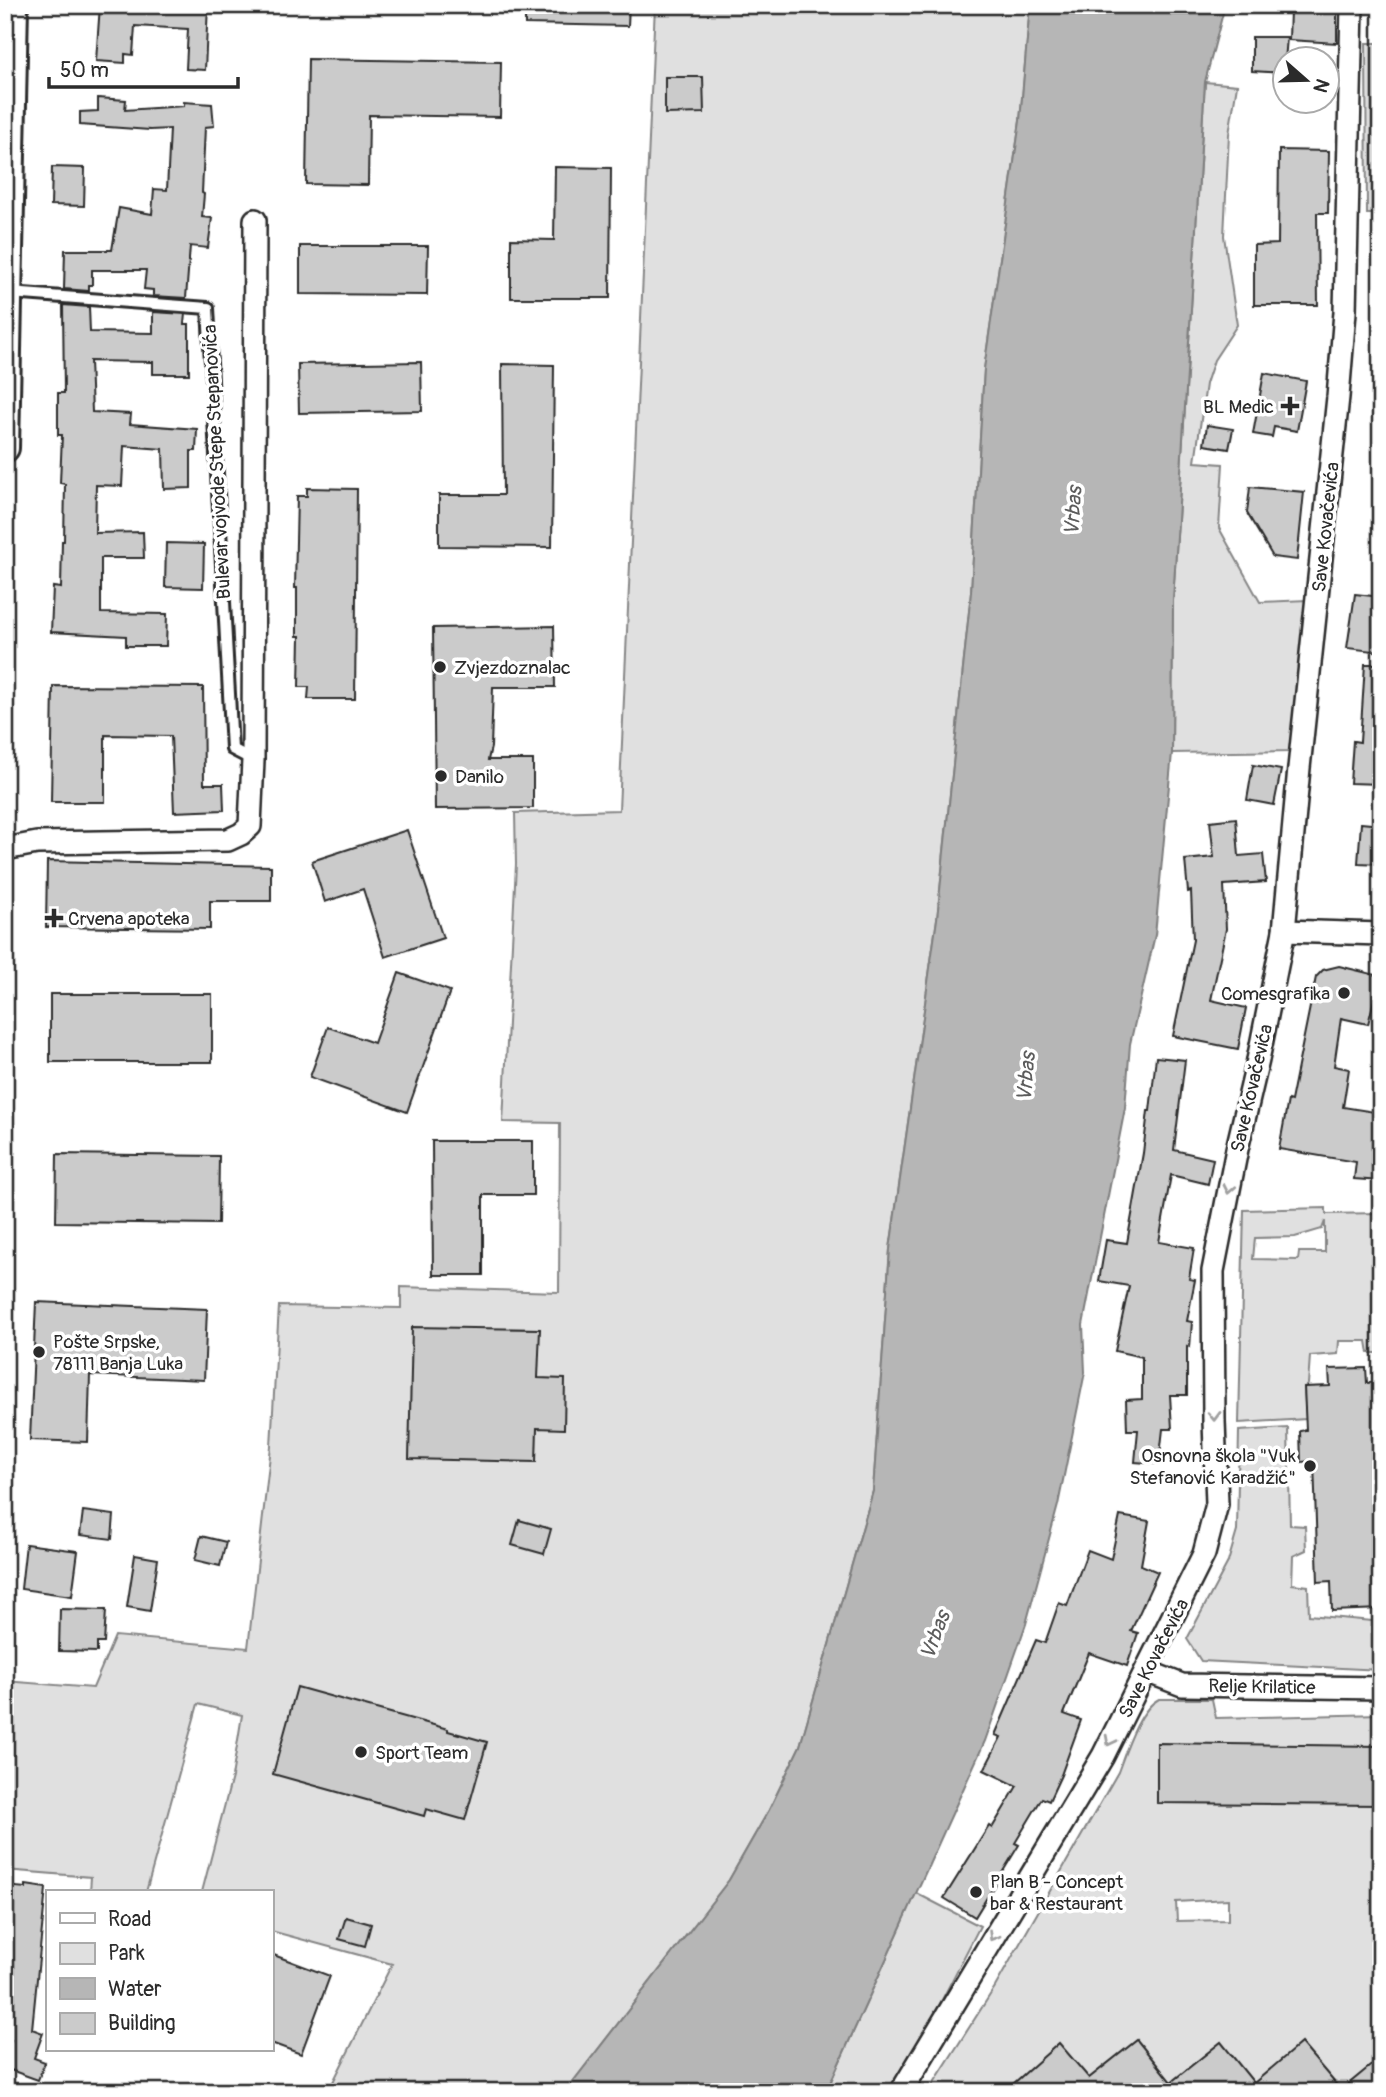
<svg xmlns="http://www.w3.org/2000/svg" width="1386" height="2097" viewBox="0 0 1386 2097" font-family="Pangolin,sans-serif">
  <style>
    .green { fill: #e0e0e0; stroke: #868686; stroke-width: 2; fill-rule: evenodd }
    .water { fill: #b6b6b6; stroke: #7e7e7e; stroke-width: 2 }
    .building { fill: #cbcbcb; stroke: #2b2b2b; stroke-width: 2 }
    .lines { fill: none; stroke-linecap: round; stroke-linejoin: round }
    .service-casing { stroke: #2b2b2b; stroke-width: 16 }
    .minor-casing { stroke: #2b2b2b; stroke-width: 26 }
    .tertiary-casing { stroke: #2b2b2b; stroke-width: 32 }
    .service { stroke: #fff; stroke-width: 10 }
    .minor { stroke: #fff; stroke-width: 21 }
    .tertiary { stroke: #fff; stroke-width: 26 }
    .oneway { stroke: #a0a0a0 }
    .poi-dot { fill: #2b2b2b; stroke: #fff; stroke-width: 2.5 }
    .labels { text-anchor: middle; stroke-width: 7; stroke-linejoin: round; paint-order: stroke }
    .poi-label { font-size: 19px; fill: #2b2b2b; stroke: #fff; text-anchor: start }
    .street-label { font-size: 19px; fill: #2b2b2b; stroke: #fff }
    .water-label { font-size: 21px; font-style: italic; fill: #5c5c5c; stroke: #fff }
  </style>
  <rect width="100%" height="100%" fill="#fff"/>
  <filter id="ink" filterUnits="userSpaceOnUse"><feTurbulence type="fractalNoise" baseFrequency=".0143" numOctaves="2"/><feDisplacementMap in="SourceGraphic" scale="14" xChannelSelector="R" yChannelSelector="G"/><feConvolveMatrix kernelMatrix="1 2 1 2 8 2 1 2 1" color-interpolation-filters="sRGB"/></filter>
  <g filter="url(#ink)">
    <!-- green -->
    <g class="green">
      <polygon points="655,5 1030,5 1020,121 984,369 971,592 937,919 890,1249 873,1491 800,1746 769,1810 729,1880 565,2092 328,2092 392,1964 271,1931 271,1892 202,1892 232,1777 242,1715 198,1704 146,1892 90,1892 91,1877 5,1870 5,1681 93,1688 115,1636 248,1648 271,1446 279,1306 401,1308 401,1287 559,1292 560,1123 503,1122 516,864 515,813 619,810"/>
      <polygon points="1366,43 1381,43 1381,214 1367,214"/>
      <polygon points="1205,82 1237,85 1229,134 1224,236 1237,325 1214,360 1206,384 1195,462 1223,464 1219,528 1260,602 1307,600 1290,751 1172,753 1173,601"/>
      <path d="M1326 1208V1214L1381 1213V1353H1369L1367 1341H1339L1338 1354 1310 1356 1308 1384 1304 1388 1306 1419 1239 1423 1244 1210ZM1325 1221V1252H1299L1298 1260 1253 1259 1255 1238 1295 1237 1322 1229Z"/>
      <polygon points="1288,1428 1290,1525 1305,1526 1306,1550 1293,1556 1292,1584 1308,1586 1309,1615 1372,1621 1381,1626 1381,1670 1201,1661 1187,1639 1228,1562 1237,1531 1239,1431"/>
      <path d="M1159 1699H1212L1216 1718 1381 1714V2092H928L995 1987 1118 1772C1126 1751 1139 1709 1159 1699ZM1228 1899V1920L1177 1921 1176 1902Z"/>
      <polygon points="916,1893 980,1926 911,2060 890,2092 826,2092"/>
    </g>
    <!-- water -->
    <polygon class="water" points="1030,5 1225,5 1205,82 1173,601 1172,753 1155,935 1130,1044 1125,1108 1083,1325 1085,1372 1058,1505 1026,1624 985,1741 826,2092 565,2092 729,1880 769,1810 800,1746 873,1491 890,1249 937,919 971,592 984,369 1020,121"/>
    <!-- building -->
    <g class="building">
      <polygon points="100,5 208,5 205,70 186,69 188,29 135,26 133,55 125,54 125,63 96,61"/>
      <polygon points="525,5 629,5 628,26 525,24"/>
      <polygon points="1290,10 1337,11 1337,43 1289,40"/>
      <polygon points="1252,37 1287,37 1284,73 1252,71"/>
      <polygon points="308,59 501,62 500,117 369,115 368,185 306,184"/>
      <polygon points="665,77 703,77 704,113 665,114"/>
      <polygon points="98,98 126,100 125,110 184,106 184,102 212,104 214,126 205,127 202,193 204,194 202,217 212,218 208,248 190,246 186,298 153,296 153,290 144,289 146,270 92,270 92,285 89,285 89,291 64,289 65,250 112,250 119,208 152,214 154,189 167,190 170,129 150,130 80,125 80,112 98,111"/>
      <polygon points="1279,150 1329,151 1328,213 1317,213 1318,305 1254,305 1254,245 1278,244"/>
      <polygon points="52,167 85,168 84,206 51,205"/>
      <polygon points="555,167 611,168 610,298 511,298 511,239 554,240"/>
      <polygon points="300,246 428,246 427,295 300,294"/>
      <polygon points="63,305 89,307 90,332 153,333 153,312 185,314 184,324 189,324 189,374 153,374 153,362 90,361 92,412 131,414 130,424 197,429 196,451 191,451 191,488 164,489 163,449 124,446 122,486 96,485 95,533 143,532 144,558 101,558 101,613 167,614 166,646 126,646 126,636 51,632 53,587 61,588 62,541 64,541 65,484 60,483 62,435 58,435 58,393 64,393"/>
      <polygon points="421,362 422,411 299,413 298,364"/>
      <polygon points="502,364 554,365 552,547 439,546 439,495 503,495"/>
      <polygon points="1264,373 1306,381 1297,431 1274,427 1272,437 1253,434"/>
      <polygon points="1207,425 1233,429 1229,449 1204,445"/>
      <polygon points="1250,487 1304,492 1297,560 1273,557 1247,513"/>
      <polygon points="307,488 357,489 355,699 308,699 309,687 299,687 300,636 297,636 297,588 295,588 297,496 307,496"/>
      <polygon points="166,543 204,544 203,588 165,587"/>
      <polygon points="1355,594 1381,597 1381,652 1347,648"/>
      <polygon points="554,626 555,687 493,687 491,747 488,760 533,760 533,808 435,809 433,628"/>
      <polygon points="1365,664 1381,664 1381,784 1350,783 1353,741 1360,742"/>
      <polygon points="53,686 203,687 204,784 223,784 224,810 174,812 171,736 105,735 105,802 51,802"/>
      <polygon points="1253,765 1281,770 1274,805 1247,800"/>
      <polygon points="1236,818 1239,856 1263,854 1266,882 1224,885 1226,929 1211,1000 1246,1008 1238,1049 1173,1036 1193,940 1191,891 1188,892 1185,860 1214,857 1210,821"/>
      <polygon points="1361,823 1381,825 1381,864 1358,863"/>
      <polygon points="407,830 443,938 385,957 363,889 325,902 312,861"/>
      <polygon points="47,861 271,866 271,901 210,901 210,929 46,927"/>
      <polygon points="1339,966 1380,976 1368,1024 1341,1018 1334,1066 1349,1069 1343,1107 1381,1113 1381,1181 1354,1179 1356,1162 1279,1149 1288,1100 1291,1101 1316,977 1323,970"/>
      <polygon points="399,973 450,991 407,1112 310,1077 328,1027 374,1043"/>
      <rect x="50" y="994" width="162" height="68"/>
      <polygon points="1156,1057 1185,1060 1174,1150 1213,1159 1208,1184 1171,1175 1159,1242 1194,1248 1189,1279 1195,1280 1187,1321 1192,1322 1190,1347 1187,1346 1187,1395 1170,1395 1172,1429 1163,1429 1159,1464 1135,1462 1138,1430 1127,1430 1126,1400 1142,1399 1142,1357 1115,1351 1129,1286 1099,1281 1106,1240 1127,1243 1143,1153 1148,1111 1150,1111"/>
      <polygon points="432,1141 533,1141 533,1195 483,1195 483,1275 433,1275"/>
      <polygon points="57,1154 219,1156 218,1224 56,1222"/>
      <polygon points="36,1302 207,1309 204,1380 90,1375 88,1442 30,1440"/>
      <polygon points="412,1327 540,1329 538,1378 565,1379 564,1429 537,1428 536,1462 409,1459"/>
      <polygon points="1366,1368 1367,1383 1381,1382 1381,1609 1332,1611 1331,1581 1318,1582 1314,1461 1301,1462 1300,1431 1306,1430 1304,1387 1330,1386 1329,1369"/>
      <polygon points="83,1511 114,1515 112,1539 80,1535"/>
      <polygon points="1120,1516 1149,1521 1141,1565 1158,1572 1131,1631 1138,1633 1127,1666 1089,1653 1064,1714 1081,1720 1061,1775 1049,1801 1042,1798 1015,1843 1019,1845 975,1917 944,1898 989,1826 992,1828 1017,1786 984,1770 1001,1737 995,1735 1036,1640 1045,1643 1059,1603 1067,1606 1088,1550 1111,1559"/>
      <polygon points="519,1520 551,1529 544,1554 512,1545"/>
      <polygon points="201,1536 226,1542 220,1566 195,1560"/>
      <polygon points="26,1544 78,1551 72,1596 21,1589"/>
      <polygon points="135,1555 158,1559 150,1611 127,1607"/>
      <polygon points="60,1609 106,1610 104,1643 97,1643 97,1652 59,1651"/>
      <polygon points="297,1687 448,1729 448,1731 487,1742 465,1820 426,1809 424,1816 273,1774"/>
      <polygon points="1157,1743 1381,1746 1381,1805 1157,1803"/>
      <polygon points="26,1885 46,1888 32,2029 43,2033 34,2058 45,2062 38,2080 5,2068 5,2055 11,2040 5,2037 5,1886 26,1888"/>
      <polygon points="346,1917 371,1924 365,1946 339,1939"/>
      <polygon points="271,1954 330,1976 301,2054 271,2043"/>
      <polygon points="1137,2040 1171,2082 1221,2042 1254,2083 1301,2043 1341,2090 1381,2057 1381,2092 1004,2092 1059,2043 1089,2078"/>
    </g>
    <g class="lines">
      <defs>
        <polyline id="service" points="10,293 208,308 232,749 253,760"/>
        <g id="minor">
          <polyline points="5,849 37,843 228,840 241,834 250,826 253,760 255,220"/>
          <polyline points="1284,931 1381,934"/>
          <polyline points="1146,1671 1182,1685 1381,1688"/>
          <polyline points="901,2092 1103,1756 1204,1554 1217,1504 1214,1421 1213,1271 1237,1149 1258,1060 1284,931 1299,768 1338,397 1345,312 1352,5"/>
        </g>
        <path id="tertiary" d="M5 448C8 301 10 153 14 5"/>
      </defs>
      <!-- service casing -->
      <use href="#service" class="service-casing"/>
      <!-- minor casing -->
      <use href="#minor" class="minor-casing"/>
      <!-- tertiary casing -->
      <use href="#tertiary" class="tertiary-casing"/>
      <!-- service -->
      <use href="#service" class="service"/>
      <!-- minor -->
      <use href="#minor" class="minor"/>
      <!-- tertiary -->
      <use href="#tertiary" class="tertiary"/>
    </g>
    <!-- one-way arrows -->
    <defs><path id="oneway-chevron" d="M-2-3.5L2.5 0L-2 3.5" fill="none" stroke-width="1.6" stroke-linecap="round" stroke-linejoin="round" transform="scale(1.75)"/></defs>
    <g class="oneway">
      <use href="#oneway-chevron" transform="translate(1229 1189) rotate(101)"/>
      <use href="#oneway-chevron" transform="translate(1214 1416) rotate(89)"/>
      <use href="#oneway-chevron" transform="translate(1110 1741) rotate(117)"/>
      <use href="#oneway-chevron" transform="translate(993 1936) rotate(121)"/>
    </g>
  </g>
  <!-- markers -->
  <g class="poi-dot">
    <path d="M1286.5 395.5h7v7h7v7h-7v7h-7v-7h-7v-7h7z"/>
    <circle cx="440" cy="667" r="7"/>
    <circle cx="441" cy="776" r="7"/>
    <path d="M50.5 907.5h7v7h7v7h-7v7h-7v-7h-7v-7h7z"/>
    <circle cx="1344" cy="993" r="7"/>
    <circle cx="39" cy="1352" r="7"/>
    <circle cx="1310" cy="1466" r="7"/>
    <circle cx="361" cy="1752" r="7"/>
    <circle cx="976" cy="1892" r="7"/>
  </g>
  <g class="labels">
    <!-- poi labels -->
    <g class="poi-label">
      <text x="1274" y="413" text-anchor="end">BL Medic</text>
      <text x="454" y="674">Zvjezdoznalac</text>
      <text x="455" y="783">Danilo</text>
      <text x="68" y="925">Crvena apoteka</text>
      <text x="1330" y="1000" text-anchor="end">Comesgrafika</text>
      <text x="53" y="1348">Pošte Srpske,<tspan x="53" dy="22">78111 Banja Luka</tspan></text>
      <text x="1296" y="1462" text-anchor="end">Osnovna škola "Vuk<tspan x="1296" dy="22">Stefanović Karadžić"</tspan></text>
      <text x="375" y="1759">Sport Team</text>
      <text x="990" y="1888">Plan B - Concept<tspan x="990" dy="22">bar &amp; Restaurant</tspan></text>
    </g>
    <!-- street labels -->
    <g class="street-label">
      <text transform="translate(216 462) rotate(-93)" y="7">Bulevar vojvode Stepe Stepanovića</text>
      <text transform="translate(1325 527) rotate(-84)" y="7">Save Kovačevića</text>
      <text transform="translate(1251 1088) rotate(-77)" y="7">Save Kovačevića</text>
      <text transform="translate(1153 1658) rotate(-63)" y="7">Save Kovačevića</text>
      <text transform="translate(1262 1686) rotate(1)" y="7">Relje Krilatice</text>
    </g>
    <!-- water labels -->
    <g class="water-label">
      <text transform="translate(1073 511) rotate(-86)" y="7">Vrbas</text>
      <text transform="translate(1026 1077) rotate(-85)" y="7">Vrbas</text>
      <text transform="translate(935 1635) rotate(-69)" y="7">Vrbas</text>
    </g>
  </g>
  <!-- margin -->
  <rect width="1386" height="2097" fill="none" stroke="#fff" stroke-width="28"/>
  <rect x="14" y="14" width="1358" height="2069" fill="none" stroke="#2b2b2b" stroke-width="2.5" filter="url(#ink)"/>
  <!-- legend -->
  <rect x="46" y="1890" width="228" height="161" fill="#ffffff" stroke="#aaaaaa" stroke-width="2"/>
  <rect x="60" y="1913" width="35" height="10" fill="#ffffff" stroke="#aaaaaa" stroke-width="2"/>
  <text x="108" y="1926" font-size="21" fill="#2b2b2b">Road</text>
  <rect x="60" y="1943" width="35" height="21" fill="#e0e0e0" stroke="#aaaaaa" stroke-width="2"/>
  <text x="108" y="1960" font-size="21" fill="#2b2b2b">Park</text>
  <rect x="60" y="1978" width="35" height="21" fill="#b6b6b6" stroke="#aaaaaa" stroke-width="2"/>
  <text x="108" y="1996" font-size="21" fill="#2b2b2b">Water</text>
  <rect x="60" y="2013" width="35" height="21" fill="#cbcbcb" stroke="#aaaaaa" stroke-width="2"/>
  <text x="108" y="2030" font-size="21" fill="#2b2b2b">Building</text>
  <!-- north arrow -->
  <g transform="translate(1306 80) rotate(110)"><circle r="33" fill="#ffffff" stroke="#aaaaaa" stroke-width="2"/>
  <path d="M0-5L12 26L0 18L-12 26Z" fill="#2b2b2b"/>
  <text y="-10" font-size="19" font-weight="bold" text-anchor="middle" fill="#2b2b2b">N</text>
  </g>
  <!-- scale -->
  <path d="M49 77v10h189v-10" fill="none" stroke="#2b2b2b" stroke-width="3.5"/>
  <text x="60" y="77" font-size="21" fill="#2b2b2b" stroke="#ffffff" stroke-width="5" paint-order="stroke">50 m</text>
</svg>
